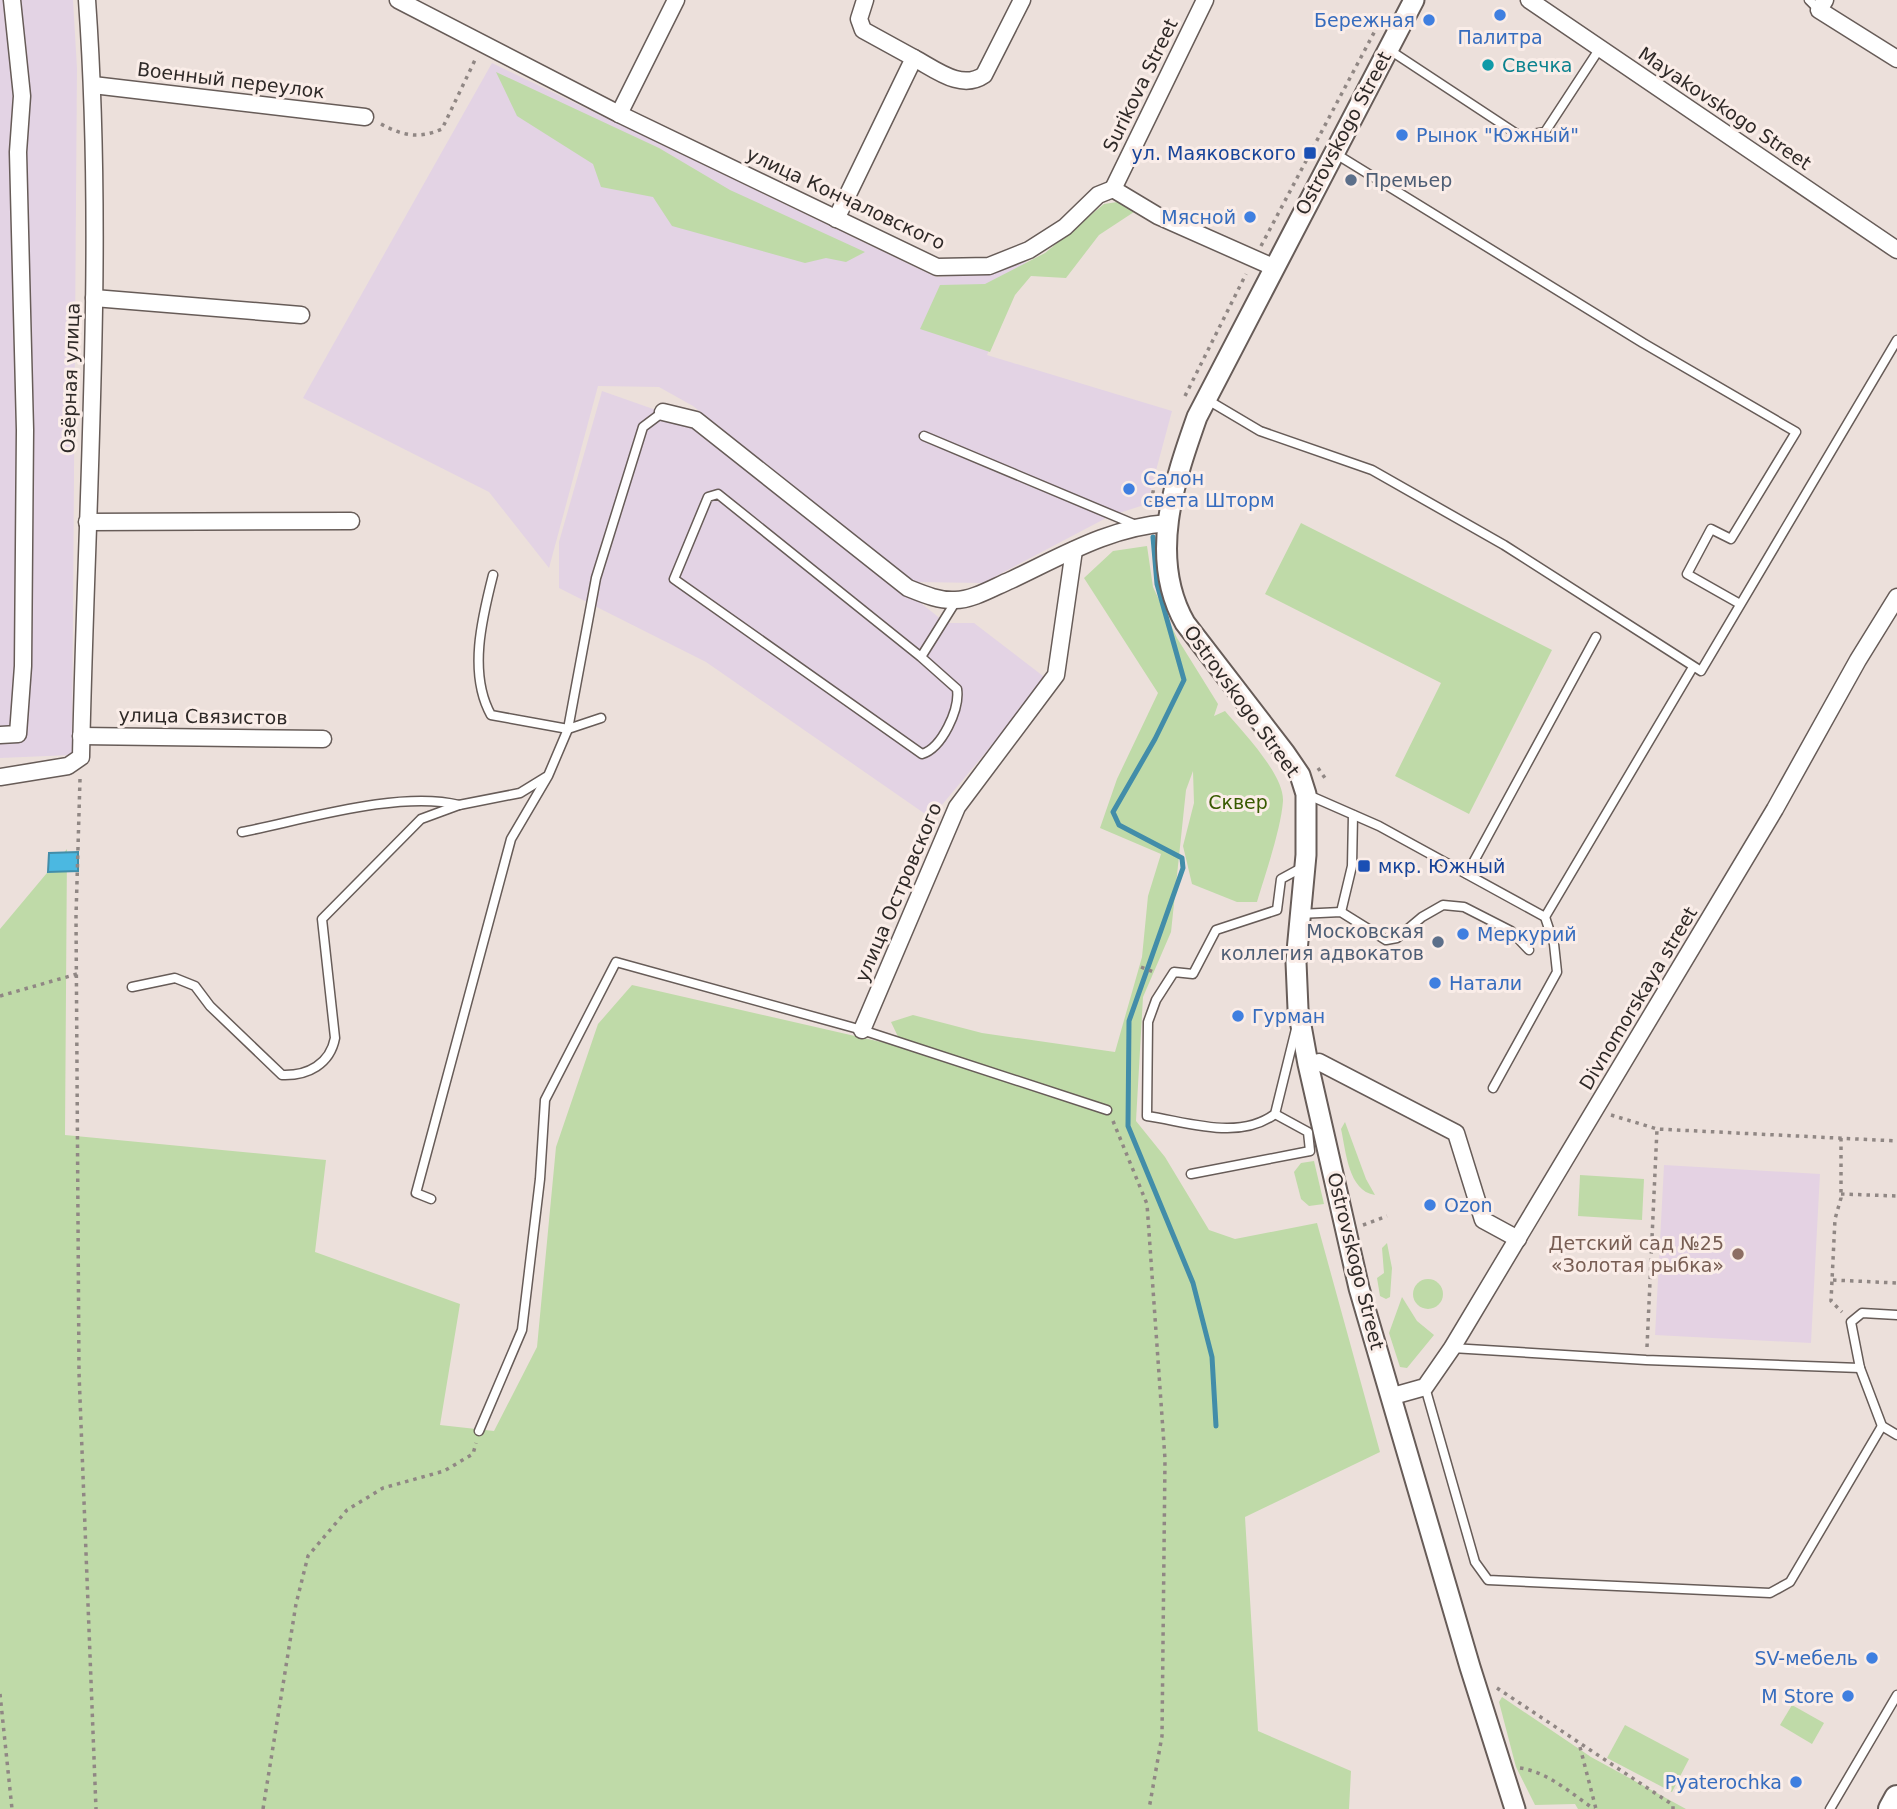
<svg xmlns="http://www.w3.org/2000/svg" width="1897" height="1809" viewBox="0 0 1897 1809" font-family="'DejaVu Sans',sans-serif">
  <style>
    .industrial { fill: #e3d3e4 }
    .education { fill: #e4d2e3 }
    .green { fill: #bfdaa8 }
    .water { fill: #4bb8e1; stroke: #428da9; stroke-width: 2 }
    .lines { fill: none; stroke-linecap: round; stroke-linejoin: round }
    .stream { stroke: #428da9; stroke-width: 5 }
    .service-casing { stroke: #675c58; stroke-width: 11 }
    .minor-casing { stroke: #675c58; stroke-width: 19 }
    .tertiary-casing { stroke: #675c58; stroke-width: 23 }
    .primary-casing { stroke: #675c58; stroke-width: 28 }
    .path { stroke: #908784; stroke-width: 3.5; stroke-dasharray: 3.5 5; stroke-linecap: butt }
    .service { stroke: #fff; stroke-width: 8 }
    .minor { stroke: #fff; stroke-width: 16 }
    .tertiary { stroke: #fff; stroke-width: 19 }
    .primary { stroke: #fff; stroke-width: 24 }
    .shop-dot { fill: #3f7fe0; stroke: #faede8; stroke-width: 2.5 }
    .culture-dot { fill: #0f9aa8; stroke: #faede8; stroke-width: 2.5 }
    .transit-dot { fill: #1a4fb4; stroke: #faede8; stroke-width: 2.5 }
    .service-dot { fill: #5c6f8a; stroke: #faede8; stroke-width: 2.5 }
    .education-dot { fill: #8d6e63; stroke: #faede8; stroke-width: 2.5 }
    .labels { text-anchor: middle; stroke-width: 6; stroke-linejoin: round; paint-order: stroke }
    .shop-label { font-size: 19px; fill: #366cbe; stroke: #faede8; text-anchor: start }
    .culture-label { font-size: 19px; fill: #0d838f; stroke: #faede8; text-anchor: start }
    .street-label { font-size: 19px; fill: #2e2927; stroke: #faede8 }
    .transit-label { font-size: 19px; fill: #164399; stroke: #faede8; text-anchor: end }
    .service-label { font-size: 19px; fill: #4e5e75; stroke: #faede8; text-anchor: start }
    .park-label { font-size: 19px; fill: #385a01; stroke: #faede8 }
    .education-label { font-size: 19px; fill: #785e54; stroke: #faede8; text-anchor: end }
  </style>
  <rect width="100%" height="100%" fill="#ece0db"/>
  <!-- industrial -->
  <g class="industrial">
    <polygon points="0,0 73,0 77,68 72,755 0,758"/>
    <polygon points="492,63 936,277 991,274 1027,259 987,355 1172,411 1147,504 1110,516 983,583 913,582 693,406 659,387 598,386 549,568 489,492 303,398"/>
    <polygon points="602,391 693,423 946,623 974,623 1047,679 931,818 706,662 559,588 559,542"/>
  </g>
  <!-- education -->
  <polygon class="education" points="1664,1165 1820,1174 1811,1343 1655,1335"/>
  <!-- green -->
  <g class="green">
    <polygon points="496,72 659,148 730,190 865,252 846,262 826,258 805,263 672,226 653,197 601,187 593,164 517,116"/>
    <polygon points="1124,201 1137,210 1099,235 1066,278 1031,276 1015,295 990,352 920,329 940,285 985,284 1045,253 1104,204"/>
    <polygon points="1301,523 1552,650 1469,814 1395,776 1441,683 1265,594"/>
    <path d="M1147 546 1153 587 1177 638 1218 704 1214 716 1225 711C1242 731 1284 774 1283 801 1281 829 1265 875 1257 902H1237L1192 884 1183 846 1194 803 1193 771 1186 790 1171 932 1143 997 1136 1121 1165 1157 1209 1230 1235 1239 1317 1223 1380 1452 1245 1517 1258 1731 1351 1771 1349 1809H0V929L67 849 65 1135 326 1160 315 1252 460 1304 440 1425 494 1431 537 1347 556 1147 598 1024 632 985 903 1047 891 1022 913 1015 982 1033 1115 1052 1142 957 1148 896 1161 854 1100 828 1117 779 1158 693 1084 578 1113 551Z"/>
    <path d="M1345 1122 1366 1179 1375 1195C1348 1191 1346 1151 1341 1129Z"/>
    <polygon points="1314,1161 1324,1204 1309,1206 1301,1199 1294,1172 1301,1163"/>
    <polygon points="1580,1175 1644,1179 1642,1220 1578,1216"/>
    <polygon points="1387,1243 1392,1268 1390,1297 1386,1299 1380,1296 1377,1278 1384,1273 1382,1248"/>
    <circle cx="1428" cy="1294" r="15"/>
    <polygon points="1402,1297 1417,1321 1434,1335 1407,1368 1400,1367 1389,1333"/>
    <polygon points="1502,1697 1591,1757 1686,1809 1578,1809 1575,1804 1535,1805 1516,1767 1499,1702"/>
    <polygon points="1792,1705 1824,1723 1812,1744 1780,1725"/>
    <polygon points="1625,1725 1689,1759 1672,1792 1607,1758"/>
  </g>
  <!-- water -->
  <polygon class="water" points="78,852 78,871 48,872 49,853"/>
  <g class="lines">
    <!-- stream -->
    <polyline class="stream" points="1153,537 1157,584 1184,680 1155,739 1113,812 1119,825 1182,858 1183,868 1129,1021 1128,1126 1193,1283 1212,1357 1216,1426"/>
    <defs>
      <g id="service">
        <polyline points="1809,0 1819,10"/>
        <polyline points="1388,49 1520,136 1545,132 1600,48"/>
        <polyline points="1336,154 1643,343 1796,432 1731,539 1711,529 1687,574 1740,604"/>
        <polyline points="1206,399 1260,431 1372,470 1504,545 1701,671 1897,340"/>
        <polyline points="924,436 1136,525"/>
        <path d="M493 575C482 618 468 674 491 715L568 729 601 718"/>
        <path d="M921 657 718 494 708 497 674 579 922 754C942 748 960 709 957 689L921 657 956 601"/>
        <polyline points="1306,794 1379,826 1545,917 1554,944 1557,972 1493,1088"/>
        <path d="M242 832C303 820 400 790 459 805"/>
        <polyline points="1467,874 1596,637"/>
        <polyline points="1341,912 1352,866 1353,815"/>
        <polyline points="1299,914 1341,912 1386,940 1397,938 1422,917 1443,905 1464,907 1511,931 1529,950"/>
        <polyline points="1545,917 1693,667"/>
        <path d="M132 987 175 978 195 986 210 1006 282 1075C308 1076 330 1064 335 1038L322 919 421 819 459 805 520 793 546 777"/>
        <path d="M1296 1029 1275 1114C1239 1141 1188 1122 1147 1116L1148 1022 1156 1000 1174 972 1193 974 1216 930 1277 910 1281 879 1303 867"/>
        <polyline points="1191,1174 1310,1151 1308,1132 1275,1114"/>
        <polyline points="431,1199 416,1193 511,839 548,776 568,729 596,578 643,427 663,412"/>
        <polyline points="1897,1315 1862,1313 1851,1322 1860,1368 1882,1426 1897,1435"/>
        <polyline points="1452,1348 1646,1360 1860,1368"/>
        <polyline points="1425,1387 1475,1562 1488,1580 1770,1593 1790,1582 1882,1426"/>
        <polyline points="479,1431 522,1330 540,1179 545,1100 616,962 862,1030 1107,1110"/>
        <polyline points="1830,1809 1897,1695"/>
      </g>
      <g id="minor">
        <polyline points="398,0 619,114 937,267 989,266 1029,250 1065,227 1098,195 1113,189 1158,216 1273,267"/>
        <polyline points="1529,0 1897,250"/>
        <polyline points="1825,0 1819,10 1897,59"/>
        <path d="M914 58C935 69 961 91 984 75L1022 0"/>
        <polyline points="93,85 365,117"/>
        <polyline points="619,114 676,0"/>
        <polyline points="1113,189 1205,0"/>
        <polyline points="836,219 914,58 863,30 859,19 865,0"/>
        <polyline points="94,298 301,315"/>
        <path d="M663 412 696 420 908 588C923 594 939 601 955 600 973 600 994 587 1011 580 1062 556 1110 527 1168 523"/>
        <polyline points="87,522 351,521"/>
        <polyline points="0,735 18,734 23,666 25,430 18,152 22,96 12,0"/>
        <polyline points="81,736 323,739"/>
        <path d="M0 777 68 766 81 757C86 505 105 252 87 0"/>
        <polyline points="862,1030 957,807 1056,675 1074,550"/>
        <polyline points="1308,1064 1319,1062 1456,1133 1483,1220 1518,1239"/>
        <polyline points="1393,1396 1425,1387 1452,1348 1775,809 1858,660 1897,597"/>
      </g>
      <path id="tertiary" d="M1414 0 1197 417C1174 482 1148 558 1185 623L1285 753 1300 775 1306 794V855L1296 962 1298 1009 1308 1064 1359 1288 1470 1667 1515 1809"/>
      <polyline id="primary" points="1891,1809 1897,1798"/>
    </defs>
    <!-- service casing -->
    <use href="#service" class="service-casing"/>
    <!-- minor casing -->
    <use href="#minor" class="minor-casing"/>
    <!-- tertiary casing -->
    <use href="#tertiary" class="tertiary-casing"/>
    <!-- primary casing -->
    <use href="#primary" class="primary-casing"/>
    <!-- path -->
    <g class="path">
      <path d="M381 124C403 136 419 139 442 129L475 60 479 59"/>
      <polyline points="1261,246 1377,27"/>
      <polyline points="1185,396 1246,274"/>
      <polyline points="1151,502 1155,482"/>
      <polyline points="1318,768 1327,781"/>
      <polyline points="80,779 76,916 79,1373 96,1809"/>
      <polyline points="1141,967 1156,973"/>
      <polyline points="0,996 77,974"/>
      <polyline points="1611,1115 1657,1129 1897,1141"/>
      <polyline points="1113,1121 1147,1204 1165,1459 1162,1736 1149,1809"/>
      <polyline points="1841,1138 1841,1198 1835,1219 1831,1301 1842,1312"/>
      <polyline points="1841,1194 1897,1196"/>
      <polyline points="1363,1225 1387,1216"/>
      <polyline points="1833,1280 1897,1283"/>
      <polyline points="1647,1347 1657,1129"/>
      <polyline points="1497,1688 1673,1805 1673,1809"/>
      <polyline points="0,1694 12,1809"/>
      <polyline points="1580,1747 1596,1809"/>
      <path d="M1520 1768C1548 1772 1572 1794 1594 1809"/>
      <polyline points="263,1809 296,1604 308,1556 347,1510 383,1488 444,1471 473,1454 476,1443"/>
    </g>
    <!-- service -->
    <use href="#service" class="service"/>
    <!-- minor -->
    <use href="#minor" class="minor"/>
    <!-- tertiary -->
    <use href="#tertiary" class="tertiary"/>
    <!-- primary -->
    <use href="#primary" class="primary"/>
  </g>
  <!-- markers -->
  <g class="shop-dot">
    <circle cx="1500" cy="15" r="7"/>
    <circle cx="1429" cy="20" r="7"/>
    <circle cx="1402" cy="135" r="7"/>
    <circle cx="1250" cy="217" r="7"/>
    <circle cx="1129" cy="489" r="7"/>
    <circle cx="1463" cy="934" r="7"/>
    <circle cx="1435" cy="983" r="7"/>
    <circle cx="1238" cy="1016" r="7"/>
    <circle cx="1430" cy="1205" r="7"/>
    <circle cx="1872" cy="1658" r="7"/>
    <circle cx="1848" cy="1696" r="7"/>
    <circle cx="1796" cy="1782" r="7"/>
  </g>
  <circle class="culture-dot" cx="1488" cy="65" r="7"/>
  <g class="transit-dot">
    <rect x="1303" y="146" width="14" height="14" rx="3.5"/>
    <rect x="1357" y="859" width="14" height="14" rx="3.5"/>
  </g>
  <g class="service-dot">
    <circle cx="1351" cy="180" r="7"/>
    <circle cx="1438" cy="942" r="7"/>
  </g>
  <circle class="education-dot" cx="1738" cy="1254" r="7"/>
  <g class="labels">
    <!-- shop labels -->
    <g class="shop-label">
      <text x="1415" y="27" text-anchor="end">Бережная</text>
      <text x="1500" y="44" text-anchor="middle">Палитра</text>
      <text x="1416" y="142">Рынок "Южный"</text>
      <text x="1236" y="224" text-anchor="end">Мясной</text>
      <text x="1143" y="485">Салон<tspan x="1143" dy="22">света Шторм</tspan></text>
      <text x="1477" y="941">Меркурий</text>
      <text x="1449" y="990">Натали</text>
      <text x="1252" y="1023">Гурман</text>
      <text x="1444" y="1212">Ozon</text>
      <text x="1858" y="1665" text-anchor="end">SV-мебель</text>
      <text x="1834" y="1703" text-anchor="end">M Store</text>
      <text x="1782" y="1789" text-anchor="end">Pyaterochka</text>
    </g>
    <!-- culture labels -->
    <g class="culture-label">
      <text x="1502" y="72">Свечка</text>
    </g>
    <!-- street labels -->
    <g class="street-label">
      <text transform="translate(231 80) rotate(7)" y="7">Военный переулок</text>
      <text transform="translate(1140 85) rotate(-64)" y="7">Surikova Street</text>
      <text transform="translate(1725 108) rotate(34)" y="7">Mayakovskogo Street</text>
      <text transform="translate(1343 133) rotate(-62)" y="7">Ostrovskogo Street</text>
      <text transform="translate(846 198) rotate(25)" y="7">улица Кончаловского</text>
      <text transform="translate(70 378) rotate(-88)" y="7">Озёрная улица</text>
      <text transform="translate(1242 701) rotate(54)" y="7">Ostrovskogo Street</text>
      <text transform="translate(203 716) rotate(1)" y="7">улица Связистов</text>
      <text transform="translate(898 892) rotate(-67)" y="7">улица Островского</text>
      <text transform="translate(1638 998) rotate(-59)" y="7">Divnomorskaya street</text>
      <text transform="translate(1356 1261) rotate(76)" y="7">Ostrovskogo Street</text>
    </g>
    <!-- transit labels -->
    <g class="transit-label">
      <text x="1296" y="160">ул. Маяковского</text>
      <text x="1378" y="873" text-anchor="start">мкр. Южный</text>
    </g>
    <!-- service labels -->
    <g class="service-label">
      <text x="1365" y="187">Премьер</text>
      <text x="1424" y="938" text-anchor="end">Московская<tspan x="1424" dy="22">коллегия адвокатов</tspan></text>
    </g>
    <!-- park labels -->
    <g class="park-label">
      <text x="1238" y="809">Сквер</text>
    </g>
    <!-- education labels -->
    <g class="education-label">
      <text x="1724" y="1250">Детский сад №25<tspan x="1724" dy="22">«Золотая рыбка»</tspan></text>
    </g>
  </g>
</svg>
